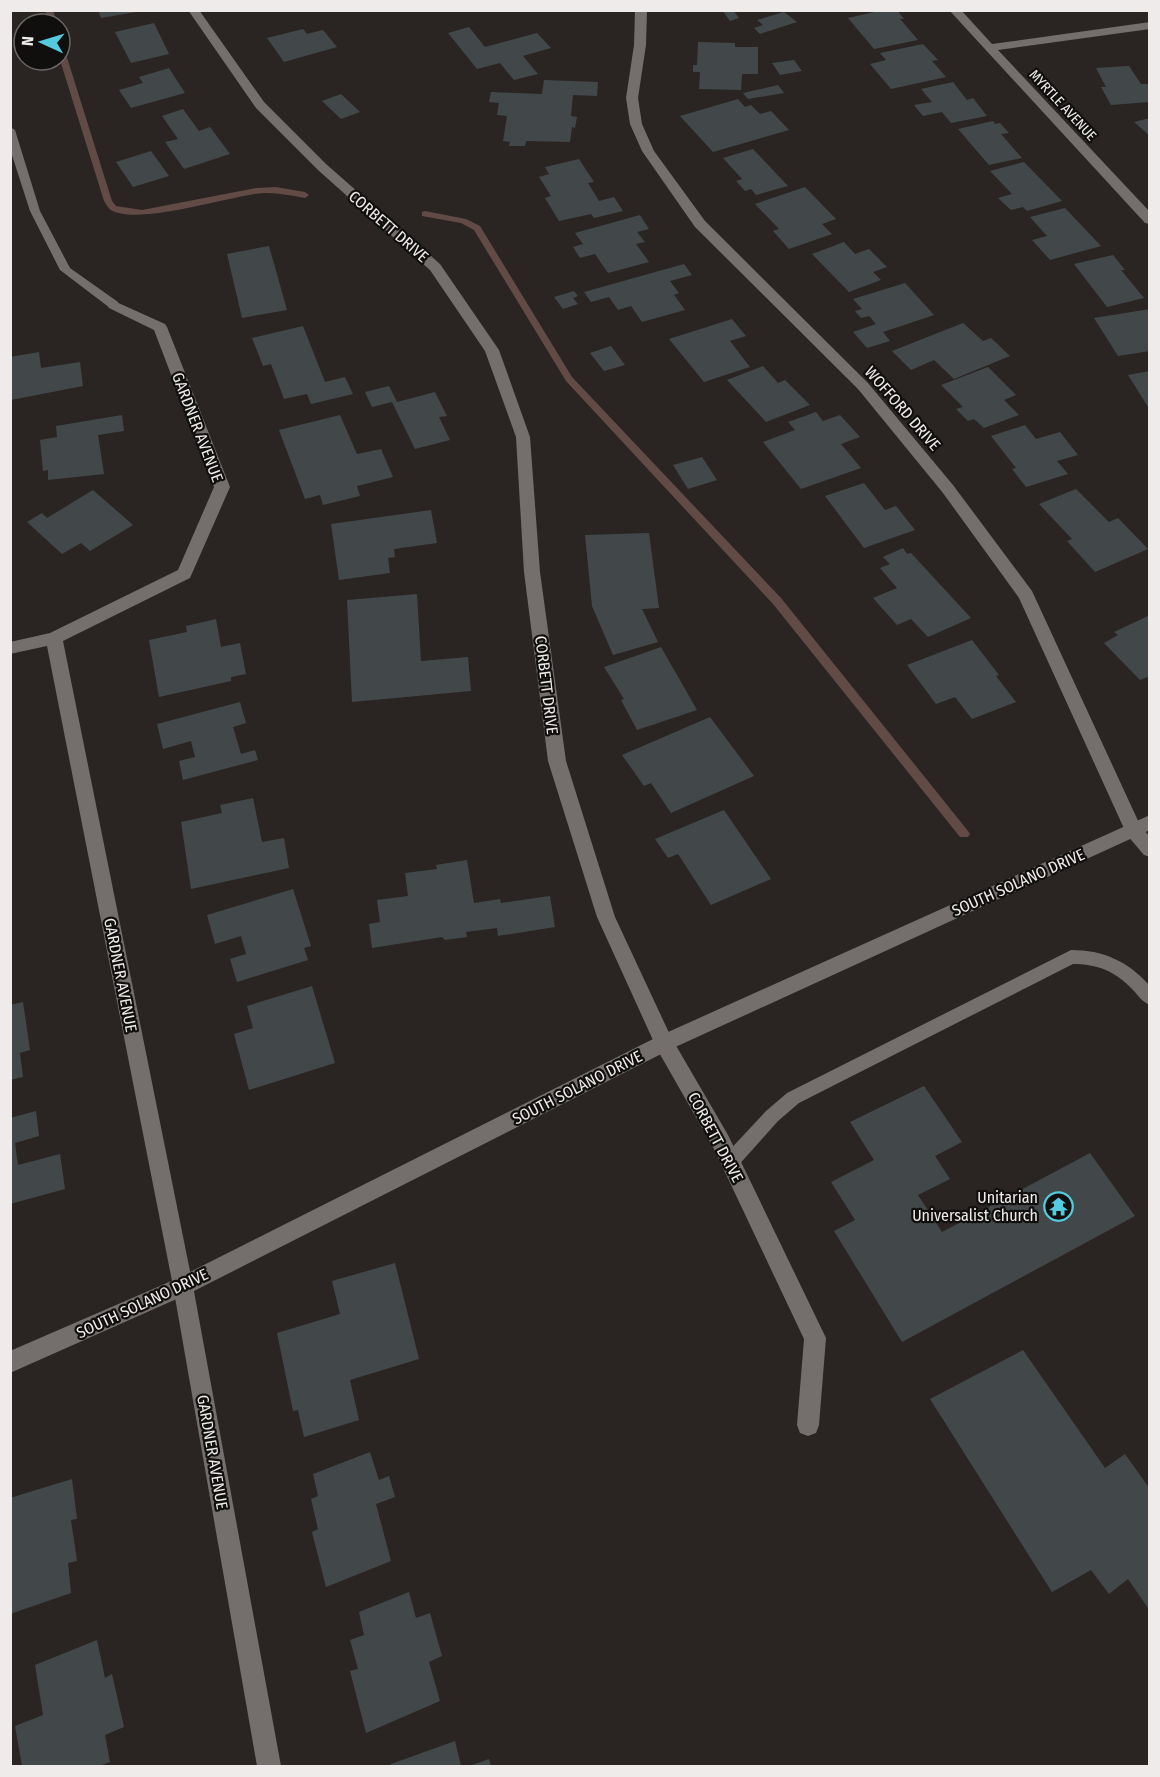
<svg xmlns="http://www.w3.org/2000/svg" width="1160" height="1777" viewBox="0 0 1160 1777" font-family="'Fira Sans Condensed',sans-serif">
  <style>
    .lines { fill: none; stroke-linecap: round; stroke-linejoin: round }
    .stream { fill: #624b46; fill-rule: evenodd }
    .building { fill: #424849 }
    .lane { fill: #746e6c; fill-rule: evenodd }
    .street { fill: #746e6c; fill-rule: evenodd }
    .secondary { fill: #746e6c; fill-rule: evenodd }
    .labels { text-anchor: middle; stroke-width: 4.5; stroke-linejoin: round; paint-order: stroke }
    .far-street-label { font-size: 14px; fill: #efebea; stroke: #110f0e }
    .street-label { font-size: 16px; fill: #efebea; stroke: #110f0e }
    .poi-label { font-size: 16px; fill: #efebea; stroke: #110f0e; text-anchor: end }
  </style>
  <rect width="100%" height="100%" fill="#2a2523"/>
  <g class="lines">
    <!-- stream -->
    <g class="stream">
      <polygon points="45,10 53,10 57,24 49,24"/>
      <path d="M60 46 64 48 112 201 116 206 142 210 256 188 276 187 305 192 309 195 305 198C288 195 272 191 254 194 222 199 139 224 113 211 108 209 107 205 104 201L60 60Z"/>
      <polygon points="425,211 466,219 480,226 572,377 781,598 968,831 970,834 968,837 960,837 773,604 566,381 474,230 461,223 422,216 422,212"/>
    </g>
  </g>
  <!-- building -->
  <g class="building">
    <polygon points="98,10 136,10 136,12 101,18"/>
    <polygon points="722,10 733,10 739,18 730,21"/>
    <polygon points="883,10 897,10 904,19 900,19 918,40 874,49 848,18"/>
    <polygon points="784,12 797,22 760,34 754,28 763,25 757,20"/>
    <polygon points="154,23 169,54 131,63 115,32"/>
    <polygon points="469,27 485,47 537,33 551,48 523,56 538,74 514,80 500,63 477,69 448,33"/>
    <polygon points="303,29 307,34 323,30 337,47 284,62 267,38"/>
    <polygon points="698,42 735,43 735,47 758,47 758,74 742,74 741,90 699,89 700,72 693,72 693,65 697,65"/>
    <polygon points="923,44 938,60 932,61 946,77 891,89 870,64 886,60 880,53"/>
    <polygon points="794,60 802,71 780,75 772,63"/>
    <polygon points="1129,66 1141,84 1150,84 1150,102 1111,105 1101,87 1106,87 1096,68"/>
    <polygon points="169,68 185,93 131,108 119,90 143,83 139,77"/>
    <polygon points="544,80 598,82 597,96 573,95 571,116 577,117 575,128 572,127 570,142 526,141 525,146 509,146 510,142 503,141 507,116 497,115 499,103 489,102 491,92 542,94"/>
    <polygon points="953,82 967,100 973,98 987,116 951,123 942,112 923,116 914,105 932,102 921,89"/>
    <polygon points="778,85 784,93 748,99 743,93"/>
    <polygon points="341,94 360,112 341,119 322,101"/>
    <polygon points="738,99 745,107 751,105 760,114 771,111 789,130 713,152 680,116"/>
    <polygon points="183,109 199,131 210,127 230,154 184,169 165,142 178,139 162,116"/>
    <polygon points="1150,118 1150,136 1134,122"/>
    <polygon points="993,121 995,124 1000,123 1009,133 1001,134 1022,158 989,165 958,129"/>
    <polygon points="753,149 788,186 756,195 751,189 745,191 736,181 742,179 723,158"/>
    <polygon points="151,151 169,176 133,187 116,162"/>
    <polygon points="579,159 594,182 588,183 599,201 614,197 623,211 594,218 591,214 559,221 545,198 551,196 539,177 549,174 545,167"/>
    <polygon points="1024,162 1062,201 1027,211 1023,207 1011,210 998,198 1012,194 990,171"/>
    <polygon points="805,187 836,219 822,224 832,234 789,249 773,231 779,229 755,204"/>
    <polygon points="1065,208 1101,246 1050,260 1032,240 1047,236 1030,217"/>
    <polygon points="640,215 649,229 637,232 645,242 636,244 649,262 608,273 595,254 580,258 573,247 583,244 575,233"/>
    <polygon points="844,242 855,254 869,249 887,267 873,272 881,280 849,292 812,254"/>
    <polygon points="269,246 287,310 242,318 227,254"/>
    <polygon points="1113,255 1125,270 1121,270 1144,298 1107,307 1074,264"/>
    <polygon points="684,264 692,275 670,281 679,293 674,295 685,310 642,322 631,306 618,310 609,297 591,302 584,292"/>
    <polygon points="905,283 934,315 883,332 890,341 867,348 853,332 876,324 869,316 861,318 855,311 862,309 853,299"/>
    <polygon points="574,291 578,296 573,298 578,304 563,309 554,297"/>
    <polygon points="1150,309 1150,351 1118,356 1094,318"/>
    <polygon points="732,319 746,336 730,341 750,367 704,382 669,339"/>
    <polygon points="963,323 983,341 991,338 1010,356 954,379 934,360 911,370 892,351"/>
    <polygon points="303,326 325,382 345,377 353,394 311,404 307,394 284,399 271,364 263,366 252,338"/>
    <polygon points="611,346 625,365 604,371 590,353"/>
    <polygon points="39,352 41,368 80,362 83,386 11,400 10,357"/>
    <polygon points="763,366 778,383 785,380 810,405 766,422 727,380"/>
    <polygon points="988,367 1016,395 1004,400 1019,415 984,428 974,419 968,421 956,409 963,407 941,385"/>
    <polygon points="1150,371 1150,410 1128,375"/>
    <polygon points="389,386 397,402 435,392 447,416 439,417 450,440 415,449 392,402 372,407 365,392"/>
    <polygon points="816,412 823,421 840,415 860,437 841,444 861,468 801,489 763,442 795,430 788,422"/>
    <polygon points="122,415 124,431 98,435 104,474 48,480 48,470 43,471 40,440 57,437 56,426"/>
    <polygon points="340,415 357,454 381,449 393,477 357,486 360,496 323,505 320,495 305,499 279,430"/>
    <polygon points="1025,425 1036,439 1060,432 1078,455 1057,461 1068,474 1026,487 1012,469 1016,468 991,436"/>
    <polygon points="702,457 717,480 688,489 673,465"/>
    <polygon points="864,483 885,510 896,506 915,530 864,548 825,496"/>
    <polygon points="1076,489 1109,522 1118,518 1148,549 1095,572 1067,541 1072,539 1039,504"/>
    <polygon points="93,490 133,525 90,551 81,543 62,554 27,522 42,513 47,518"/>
    <polygon points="431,510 437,543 394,549 395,557 388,558 390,573 339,580 331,524"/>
    <polygon points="649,533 659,608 642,609 658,642 613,655 592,606 585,535"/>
    <polygon points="903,548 907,554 911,553 971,618 928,637 911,619 897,625 873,598 897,588 880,568 890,564 883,557"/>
    <polygon points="417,594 421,661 468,657 471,691 352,702 347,600"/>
    <polygon points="1150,615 1150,676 1140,680 1104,643 1118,635 1114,632"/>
    <polygon points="216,619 221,647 240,643 246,674 231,677 231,681 159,697 149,640 187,632 186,626"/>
    <polygon points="972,640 999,675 996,676 1016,702 972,719 955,697 936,704 907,665"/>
    <polygon points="661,647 697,710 637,730 621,700 624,699 604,667"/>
    <polygon points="240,702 246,723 233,727 241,754 255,750 258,760 183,780 179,761 195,757 191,741 163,749 157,724"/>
    <polygon points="710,717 754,776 671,813 651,783 644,786 622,755"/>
    <polygon points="253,798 262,842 284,838 289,868 191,889 181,822 222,813 220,805"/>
    <polygon points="724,810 771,879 711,905 678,854 668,858 655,839"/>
    <polygon points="467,860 474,903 500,899 501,903 550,896 555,927 498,936 497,928 466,932 467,937 445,940 442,937 372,948 369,924 380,922 377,900 408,896 405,873 437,869 436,865"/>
    <polygon points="293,889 311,946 304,948 308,960 237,982 230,959 246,954 241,936 215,944 207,915"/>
    <polygon points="312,986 335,1063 249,1090 234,1034 253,1028 247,1006"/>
    <polygon points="23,1002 30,1050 20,1053 23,1077 10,1080 10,1005"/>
    <polygon points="924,1086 962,1142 935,1156 950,1179 918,1195 942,1232 1090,1153 1135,1216 902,1342 834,1231 855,1220 831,1182 874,1160 850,1122"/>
    <polygon points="36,1111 39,1136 15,1143 18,1165 60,1154 65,1189 10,1204 10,1118"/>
    <polygon points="395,1263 419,1359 350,1380 359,1420 304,1437 298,1410 293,1411 277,1333 340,1314 332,1281"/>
    <polygon points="1023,1350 1105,1468 1125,1454 1150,1489 1150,1611 1128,1579 1109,1594 1091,1570 1052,1592 930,1399"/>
    <polygon points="370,1452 379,1480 389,1476 395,1497 376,1504 391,1561 326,1587 312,1532 318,1529 311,1499 318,1496 313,1474"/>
    <polygon points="72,1479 77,1519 71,1520 77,1561 68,1563 71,1593 10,1614 10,1498"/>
    <polygon points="409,1592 416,1618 430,1613 442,1656 429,1662 440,1701 366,1733 350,1671 358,1669 350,1640 364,1635 359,1612"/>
    <polygon points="97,1640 105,1678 112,1674 124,1727 105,1735 110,1762 99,1766 22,1766 15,1726 43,1715 35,1665"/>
    <polygon points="455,1741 461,1766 391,1766 391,1764"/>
    <polygon points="489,1759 491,1766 469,1766"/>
  </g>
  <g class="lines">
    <!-- lane -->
    <g class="lane">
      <polygon points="10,127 15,130 40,211 70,268 118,302 118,308 110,308 60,270 30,211 10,149"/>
      <path d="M1071 950C1103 950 1128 961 1150 986V1005C1142 1002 1138 995 1132 989 1115 971 1097 964 1073 964L799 1103 778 1121 736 1168 730 1170 724 1168 722 1162 724 1156 766 1111 787 1093Z"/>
    </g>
    <!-- street -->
    <g class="street">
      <polygon points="188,10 199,10 264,102 326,164 440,264 499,350 530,437 540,572 566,761 615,917 671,1037 728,1135 826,1338 819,1425 816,1433 808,1436 800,1433 797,1425 804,1339 714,1149 657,1049 597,917 548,761 524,572 516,437 485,351 430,270 318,170 256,108"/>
      <polygon points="635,10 647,10 646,45 638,98 642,124 654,151 705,221 868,383 953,485 1032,591 1140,825 1150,837 1150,857 1144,855 1127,835 1019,598 943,493 858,389 695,227 642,151 630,124 626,98 634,45"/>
      <polygon points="949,10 961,10 992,44 1150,22 1150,29 998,50 1150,212 1150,224 1145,223"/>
      <polygon points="114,301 165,324 167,327 230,487 190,578 63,641 193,1286 281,1766 257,1766 173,1286 47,646 10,654 10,642 50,633 178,570 214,487 154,330 109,308 107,305 109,302"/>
    </g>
    <!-- secondary -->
    <polygon class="secondary" points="1150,815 1150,830 671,1049 190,1293 10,1373 10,1351 176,1279 657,1037"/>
  </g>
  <!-- icons -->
  <defs>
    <symbol id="temple-ring" viewBox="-11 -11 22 22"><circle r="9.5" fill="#110f0e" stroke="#54cade" stroke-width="1.5"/><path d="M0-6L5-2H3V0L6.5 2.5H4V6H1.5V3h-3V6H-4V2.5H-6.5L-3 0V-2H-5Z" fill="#54cade"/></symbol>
  </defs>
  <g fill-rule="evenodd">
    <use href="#temple-ring" x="1042" y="1190" width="33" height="33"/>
  </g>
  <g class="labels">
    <!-- far-street labels -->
    <g class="far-street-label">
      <text transform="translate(1063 105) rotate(47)" y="5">MYRTLE AVENUE</text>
    </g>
    <!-- street labels -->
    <g class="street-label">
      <text transform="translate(389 226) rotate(41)" y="6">CORBETT DRIVE</text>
      <text transform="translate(903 408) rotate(49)" y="6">WOFFORD DRIVE</text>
      <text transform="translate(198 427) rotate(69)" y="6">GARDNER AVENUE</text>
      <text transform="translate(547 685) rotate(83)" y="6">CORBETT DRIVE</text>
      <text transform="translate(1018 882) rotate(-24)" y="6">SOUTH SOLANO DRIVE</text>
      <text transform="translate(121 975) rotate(79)" y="6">GARDNER AVENUE</text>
      <text transform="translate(577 1087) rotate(-27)" y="6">SOUTH SOLANO DRIVE</text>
      <text transform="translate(716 1137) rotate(62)" y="6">CORBETT DRIVE</text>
      <text transform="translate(142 1303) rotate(-25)" y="6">SOUTH SOLANO DRIVE</text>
      <text transform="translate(213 1452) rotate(80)" y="6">GARDNER AVENUE</text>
    </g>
    <!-- poi labels -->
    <g class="poi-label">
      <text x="1038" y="1203">Unitarian<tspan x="1038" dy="18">Universalist Church</tspan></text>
    </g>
  </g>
  <!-- border -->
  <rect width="1160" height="1777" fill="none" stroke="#efebea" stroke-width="24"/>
  <!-- north arrow -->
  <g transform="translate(42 42) rotate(274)"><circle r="28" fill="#110f0e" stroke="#6a6766" stroke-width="1.5"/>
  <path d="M0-4.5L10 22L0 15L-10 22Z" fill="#54cade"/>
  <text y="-9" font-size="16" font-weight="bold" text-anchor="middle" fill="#efebea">N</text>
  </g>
</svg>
